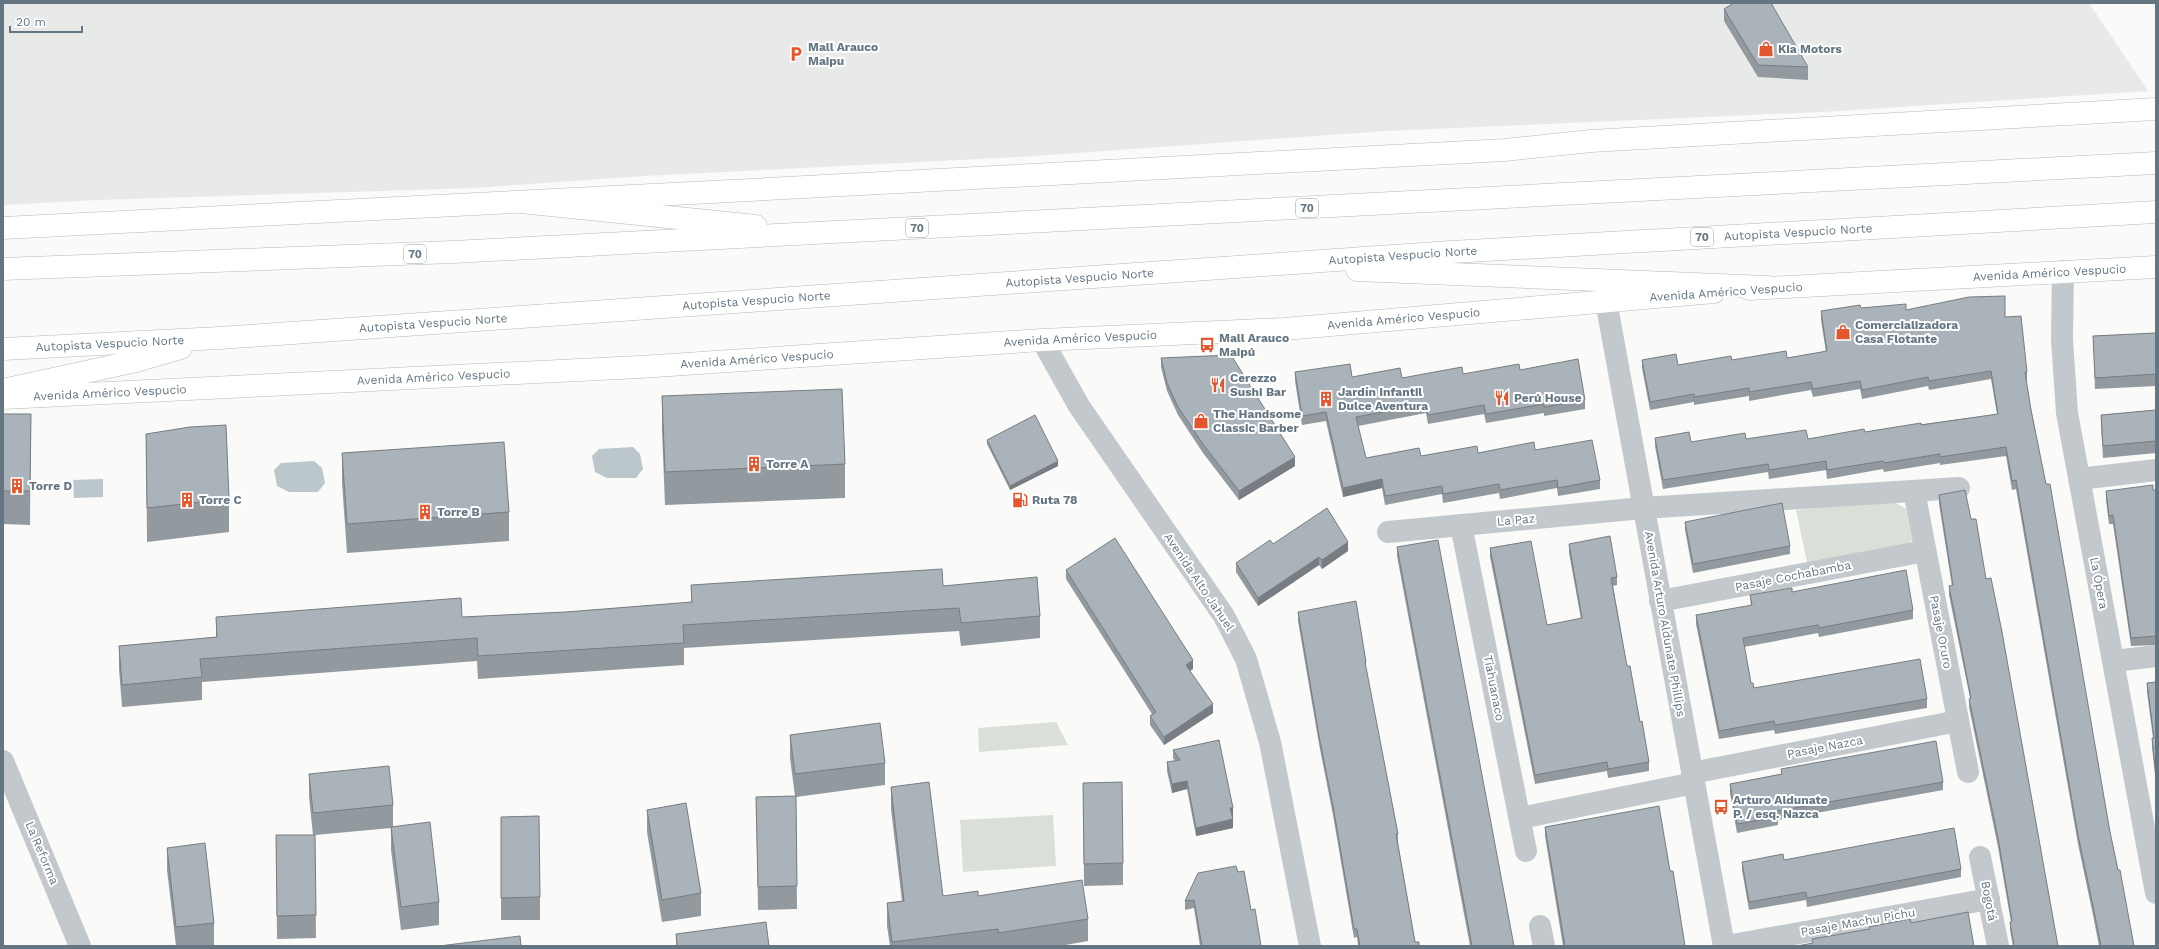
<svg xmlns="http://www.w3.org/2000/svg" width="2159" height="949" viewBox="0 0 2159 949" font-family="'Work Sans',sans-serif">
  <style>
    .built { fill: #e8e9e9 }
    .green { fill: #dadfd7 }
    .water { fill: #bbc7cb }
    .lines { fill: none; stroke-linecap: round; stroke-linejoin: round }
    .major-casing { stroke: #b5babe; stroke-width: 23 }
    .highway-casing { stroke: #b4b9bd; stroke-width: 23 }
    .minor { stroke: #c3c8cc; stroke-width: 22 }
    .major { stroke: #fff; stroke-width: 22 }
    .highway { stroke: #fff; stroke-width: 22 }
    .wall { fill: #929a9f }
    .shaded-wall { fill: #777d82 }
    .building { fill: #aab3b9; stroke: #777d82 }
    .labels { text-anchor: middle; stroke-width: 4; stroke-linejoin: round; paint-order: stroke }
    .shield { fill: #fff; stroke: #939fa8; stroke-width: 1 }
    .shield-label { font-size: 11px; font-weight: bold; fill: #657683 }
    .poi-label { font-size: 12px; font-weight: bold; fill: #657683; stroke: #fff; text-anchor: start }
    .street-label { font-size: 12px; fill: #657683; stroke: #fff }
  </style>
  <rect width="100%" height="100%" fill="#fafaf8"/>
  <!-- built -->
  <polygon class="built" points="3,3 2089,3 2148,91 1823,112 1386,131 1020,157 644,176 474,188 98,200 3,205"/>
  <!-- green -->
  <g class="green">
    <polygon points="1891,500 1906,509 1912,540 1906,547 1807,562 1796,510"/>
    <polygon points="1056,722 1068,745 979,752 978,728"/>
    <polygon points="1053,815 1056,866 963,872 960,820"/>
  </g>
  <!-- water -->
  <g class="water">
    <polygon points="633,447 640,454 643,469 636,478 607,478 595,472 592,456 599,449"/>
    <polygon points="314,461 322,468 325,483 318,492 289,492 277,486 274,470 281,463"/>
    <polygon points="103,479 103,497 74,498 73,480"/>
  </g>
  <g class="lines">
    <defs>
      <g id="major">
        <path d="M3 228C504 204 1004 176 1505 150L1591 141 2156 109"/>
        <path id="s1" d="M1749 289 2156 267"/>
        <path id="s2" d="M3 398 640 367 1042 340 1284 329 1714 292"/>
      </g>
      <g id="highway">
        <polyline points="521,202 756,226"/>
        <path d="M3 269C153 262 303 259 453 252L2156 163"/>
        <polyline points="1357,270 1767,287"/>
        <path id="s3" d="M3 349 220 338 1451 252 2156 212"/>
        <polyline points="3,390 136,361 181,348"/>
      </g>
    </defs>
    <!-- major casing -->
    <use href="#major" class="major-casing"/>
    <!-- highway casing -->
    <use href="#highway" class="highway-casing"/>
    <!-- minor -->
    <g class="minor">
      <polyline points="2063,271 2062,339 2067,413 2156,893"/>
      <polyline points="1606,301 1724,946"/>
      <polyline points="1042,340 1079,406 1224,616 1246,659 1270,742 1310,946"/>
      <polyline points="2079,479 2156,470"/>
      <polyline points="1914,491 1968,772"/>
      <polyline points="1461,525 1526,851"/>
      <polyline points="1388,532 1643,508 1959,488"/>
      <polyline points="1660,601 1925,551"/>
      <polyline points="2114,661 2156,656"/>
      <polyline points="3,761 80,946"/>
      <polyline points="1692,773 1958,721"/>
      <polyline points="1520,818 1694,783"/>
      <polyline points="1980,857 1998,946"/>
      <polyline points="1540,926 1544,946"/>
      <polyline points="1727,946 1989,899"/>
    </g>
    <!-- major -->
    <use href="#major" class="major"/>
    <!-- highway -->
    <use href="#highway" class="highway"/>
  </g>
  <!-- wall -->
  <g class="wall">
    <polygon points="1724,9 1808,67 1808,80 1758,77 1724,21"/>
    <polygon points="1861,308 2005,317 2027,372 2027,381 2026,381 2110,832 2134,946 2099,946 2093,915 2078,844 2016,489 2012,490 2006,456 1940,465 1940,463 1884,472 1883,469 1827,479 1826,470 1769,479 1768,472 1663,489 1655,446 1655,438 1691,442 1746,439 1808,439 1865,432 1997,414 1991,379 1929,390 1928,386 1862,399 1860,389 1813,397 1811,390 1749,401 1749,396 1694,405 1694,402 1650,410 1642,368 1642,360 1678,365 1732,360 1787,358 1826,352 1821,320 1821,311"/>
    <polygon points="2156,333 2156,386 2095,389 2093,336"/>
    <polygon points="1161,358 1295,466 1239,500 1203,453 1178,415 1167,391 1161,367"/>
    <polygon points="1520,370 1585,400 1585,409 1544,416 1544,413 1486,423 1484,414 1428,424 1426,413 1358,426 1366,458 1421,456 1535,450 1600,480 1600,489 1558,496 1557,488 1500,499 1499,493 1443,503 1442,494 1385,505 1382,488 1343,497 1326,421 1302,425 1295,381 1295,372 1352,377 1402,378"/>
    <polygon points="662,396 845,464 845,498 665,505 662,430"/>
    <polygon points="2156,410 2156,453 2103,458 2101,426 2101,415"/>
    <polygon points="3,414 31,414 30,525 3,524"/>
    <polygon points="146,434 229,499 229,532 147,542"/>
    <polygon points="987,440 1058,466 1010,490 987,444"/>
    <polygon points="342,453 509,512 509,541 347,553 342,483"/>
    <polygon points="2153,490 2156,490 2156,645 2131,646 2113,524 2109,524 2106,500 2106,491"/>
    <polygon points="1939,495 1971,519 1986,579 2058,946 2013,946 2010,930 2010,922 2011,922 1998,847 1969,707 1970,698 1949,595 1949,586 1952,586 1939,504"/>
    <polygon points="1685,522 1790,546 1790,554 1693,573 1685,530"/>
    <polygon points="1273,544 1348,551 1322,569 1319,565 1258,606 1236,572 1236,563"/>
    <polygon points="1569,544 1617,577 1617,585 1613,586 1627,666 1649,762 1649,771 1608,778 1607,771 1535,784 1490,557 1490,548 1547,625 1581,619 1569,553"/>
    <polygon points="1397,547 1514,946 1470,946 1397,556"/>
    <polygon points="1066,570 1193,669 1190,671 1213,713 1164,745 1150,725 1150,716 1152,714 1066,579"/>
    <polygon points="691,585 943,586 1040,616 1040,638 961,646 959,631 684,648 684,665 478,679 477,661 202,682 202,700 122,707 119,669 119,646 216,637 216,617 462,617 566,612 691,602"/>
    <polygon points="1792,592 1913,610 1913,619 1819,637 1818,633 1744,647 1751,683 1754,688 1927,699 1927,708 1775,734 1774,730 1719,739 1696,624 1696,615 1751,606 1750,595"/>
    <polygon points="1298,612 1366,662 1366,671 1398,834 1398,843 1415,942 1419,946 1358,946 1357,937 1354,938 1333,815 1319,744 1298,621"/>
    <polygon points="2156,682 2156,784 2152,747 2152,738 2153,738 2147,692 2147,683"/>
    <polygon points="790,735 885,763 885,785 796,797 797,909 758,910 756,797 795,796 790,758"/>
    <polygon points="1173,750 1233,816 1232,817 1233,828 1196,836 1187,789 1172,793 1167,771 1167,762 1175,761 1173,758"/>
    <polygon points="1781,769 1943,782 1943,790 1778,820 1778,825 1737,833 1730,793 1730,784 1781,774"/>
    <polygon points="309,774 393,805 393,827 439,902 439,925 401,930 391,850 391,828 315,835 316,938 277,939 276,835 313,835 309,797"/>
    <polygon points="1083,783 1123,863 1123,885 1084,886"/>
    <polygon points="891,787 943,896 978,896 1088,919 1088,941 1060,946 890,946 887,926 887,903 902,901 891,809"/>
    <polygon points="647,810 701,893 701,916 662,922 647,832"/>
    <polygon points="1545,827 1670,871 1685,946 1563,946 1545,836"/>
    <polygon points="501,840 540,897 540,920 501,920"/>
    <polygon points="167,848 214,923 214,945 176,946 167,870"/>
    <polygon points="1784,860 1961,869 1961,877 1807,907 1806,900 1749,910 1742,870 1742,862"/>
    <polygon points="1238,872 1251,910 1261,946 1200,946 1194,908 1185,910 1185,901"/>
    <polygon points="676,934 769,946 676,946"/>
  </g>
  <!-- shaded-wall -->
  <g class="shaded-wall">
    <polygon points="1295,457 1295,466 1239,500 1239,491"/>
    <polygon points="1058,461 1058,466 1010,490 1010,486"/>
    <polygon points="1382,479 1382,488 1343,497 1343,488"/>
    <polygon points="1348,542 1348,551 1322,569 1322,560"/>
    <polygon points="1319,557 1319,565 1258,606 1258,598"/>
    <polygon points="1193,660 1193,669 1186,673 1186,665"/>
    <polygon points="1213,704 1213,713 1164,745 1164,737"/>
    <polygon points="1187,781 1187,789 1172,793 1172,784"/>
    <polygon points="1230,808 1233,808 1233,816 1230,817"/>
    <polygon points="1233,819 1233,828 1196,836 1196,828"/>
  </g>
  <!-- building -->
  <g class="building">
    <polygon points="1734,3 1771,3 1808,67 1758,65 1724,9"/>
    <polygon points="2005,296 2005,317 2021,316 2027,372 2025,372 2031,410 2046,484 2050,484 2110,832 2118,870 2120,870 2134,946 2101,946 2093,906 2078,835 2016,480 2012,481 2006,447 1940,457 1940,454 1884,463 1883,461 1827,470 1826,461 1769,470 1768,464 1663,480 1655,438 1689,432 1691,442 1745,433 1746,439 1806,430 1808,439 1864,429 1865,432 1921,423 1921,425 1998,414 1991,371 1929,381 1928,377 1862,390 1860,381 1813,389 1811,382 1749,392 1749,388 1694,397 1694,394 1650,402 1642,360 1676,354 1678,365 1731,356 1732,360 1786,351 1787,358 1827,351 1821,311 1860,305 1861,308 1906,304 1906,310 1969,297"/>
    <polygon points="2156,333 2156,374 2095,378 2093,336"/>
    <polygon points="1231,355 1295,457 1239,491 1203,444 1178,407 1167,383 1161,358"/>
    <polygon points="1578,359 1585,400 1544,407 1544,404 1486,414 1484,405 1428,415 1426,404 1356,417 1366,458 1419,448 1421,456 1477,446 1478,453 1534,442 1535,450 1592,440 1600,480 1558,488 1557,480 1500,490 1499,484 1443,494 1442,486 1385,496 1382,479 1343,488 1326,412 1302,416 1295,372 1350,364 1352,377 1400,368 1402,378 1462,367 1463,374 1519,364 1520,370"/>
    <polygon points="842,389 845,464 665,472 662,396"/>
    <polygon points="2156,410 2156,441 2103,446 2101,415"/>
    <polygon points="3,414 31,414 30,491 3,491"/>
    <polygon points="1035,415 1058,461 1010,486 987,440"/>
    <polygon points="226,425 229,499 147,508 146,434 190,427"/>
    <polygon points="504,442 509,512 347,524 342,453"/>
    <polygon points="2153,485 2153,490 2156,490 2156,636 2131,638 2113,515 2109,516 2106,491"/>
    <polygon points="1965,490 1971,519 1976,519 1986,579 1991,578 2002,632 2058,946 2014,946 2010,922 2012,921 1998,838 1969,699 1971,698 1949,586 1953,585 1939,495"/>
    <polygon points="1782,503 1790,546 1693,564 1685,522"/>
    <polygon points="1327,508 1348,542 1322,560 1319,557 1258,598 1236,563 1270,540 1273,544"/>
    <polygon points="1610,536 1617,577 1611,578 1627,666 1630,666 1640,722 1642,721 1649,762 1608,769 1607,762 1535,775 1490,548 1531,541 1547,625 1582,618 1569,544"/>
    <polygon points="1115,538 1193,660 1186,665 1213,704 1164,737 1150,716 1156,712 1066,570"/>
    <polygon points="1438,540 1514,946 1472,946 1397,547"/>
    <polygon points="942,569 943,586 1037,577 1040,616 961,623 959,608 683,625 684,643 478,656 477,638 200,659 202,677 122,685 119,646 217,637 216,617 461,598 462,617 566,612 692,602 691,585"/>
    <polygon points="1906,570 1913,610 1819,628 1818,625 1743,638 1751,683 1753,683 1754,688 1920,659 1927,699 1775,725 1774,721 1719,731 1696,615 1752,605 1750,595 1792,588 1792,592"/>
    <polygon points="1356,601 1366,662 1365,662 1398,834 1396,834 1415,942 1419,942 1419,946 1360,946 1357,929 1354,929 1333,806 1319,736 1298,612"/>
    <polygon points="2156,682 2156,775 2152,738 2154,738 2147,683"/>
    <polygon points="880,723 885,763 795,774 790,735"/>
    <polygon points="1219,740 1233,808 1230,808 1233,819 1196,828 1187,781 1172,784 1167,762 1180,760 1173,750"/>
    <polygon points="1936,741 1943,782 1777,811 1778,817 1737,824 1730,784 1782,774 1781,769"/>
    <polygon points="389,766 393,805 313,813 309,774"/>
    <polygon points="929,782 943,896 978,891 978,896 1082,880 1088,919 998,933 998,929 892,942 887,903 904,901 891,787"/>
    <polygon points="1122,782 1123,863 1084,864 1083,783"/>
    <polygon points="796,796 797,886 758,887 756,797"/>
    <polygon points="686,803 701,893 662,900 647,810"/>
    <polygon points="1659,806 1670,871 1673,871 1685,946 1565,946 1545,827"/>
    <polygon points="539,816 540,897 501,898 501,817"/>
    <polygon points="430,822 439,902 401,907 391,827"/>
    <polygon points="1954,828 1961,869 1807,898 1806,892 1749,902 1742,862 1783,854 1784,860"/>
    <polygon points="276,835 315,835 316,915 277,916"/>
    <polygon points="205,843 214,923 176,927 167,848"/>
    <polygon points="1236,866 1238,872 1244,871 1251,910 1255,909 1261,946 1202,946 1194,900 1185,901 1198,873"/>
    <polygon points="1968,912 1974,946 1797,946 1813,943 1812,939 1870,929 1869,927 1910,919 1911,923"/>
    <polygon points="766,922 769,946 677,946 676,934"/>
    <polygon points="520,936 521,946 439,946"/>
  </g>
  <!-- icons -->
  <defs>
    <symbol id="shop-bare" viewBox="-9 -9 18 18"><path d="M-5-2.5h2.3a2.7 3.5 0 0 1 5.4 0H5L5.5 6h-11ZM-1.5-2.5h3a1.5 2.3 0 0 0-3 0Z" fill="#e4572e" stroke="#fff" stroke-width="2.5" paint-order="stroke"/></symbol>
    <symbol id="parking-bare" viewBox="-9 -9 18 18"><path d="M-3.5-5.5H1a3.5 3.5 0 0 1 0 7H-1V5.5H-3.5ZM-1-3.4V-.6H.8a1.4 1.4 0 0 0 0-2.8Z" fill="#e4572e" stroke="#fff" stroke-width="2.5" paint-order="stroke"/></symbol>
    <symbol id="bus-bare" viewBox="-9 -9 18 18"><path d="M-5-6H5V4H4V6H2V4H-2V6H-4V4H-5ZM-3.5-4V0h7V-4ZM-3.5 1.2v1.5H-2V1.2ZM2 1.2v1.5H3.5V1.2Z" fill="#e4572e" stroke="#fff" stroke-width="2.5" paint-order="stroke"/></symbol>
    <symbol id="restaurant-bare" viewBox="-9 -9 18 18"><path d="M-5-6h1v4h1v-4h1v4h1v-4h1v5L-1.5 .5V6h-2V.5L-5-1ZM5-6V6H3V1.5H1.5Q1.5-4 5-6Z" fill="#e4572e" stroke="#fff" stroke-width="2.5" paint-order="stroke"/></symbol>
    <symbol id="building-bare" viewBox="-9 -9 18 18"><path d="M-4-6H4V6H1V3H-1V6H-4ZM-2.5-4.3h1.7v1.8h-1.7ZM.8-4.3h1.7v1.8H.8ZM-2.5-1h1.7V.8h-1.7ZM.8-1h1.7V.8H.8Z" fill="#e4572e" stroke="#fff" stroke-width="2.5" paint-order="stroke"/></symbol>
    <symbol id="fuel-bare" viewBox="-9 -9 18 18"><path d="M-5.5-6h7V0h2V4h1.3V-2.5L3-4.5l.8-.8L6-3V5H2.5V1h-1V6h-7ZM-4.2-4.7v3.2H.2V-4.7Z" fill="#e4572e" stroke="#fff" stroke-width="2.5" paint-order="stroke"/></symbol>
  </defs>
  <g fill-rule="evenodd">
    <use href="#shop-bare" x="1755" y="38" width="22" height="22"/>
    <use href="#parking-bare" x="785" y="43" width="22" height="22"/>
    <use href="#shop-bare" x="1832" y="321" width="22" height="22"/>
    <use href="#bus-bare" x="1196" y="334" width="22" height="22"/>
    <use href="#restaurant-bare" x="1207" y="374" width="22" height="22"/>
    <use href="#restaurant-bare" x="1491" y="387" width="22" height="22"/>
    <use href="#building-bare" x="1315" y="388" width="22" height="22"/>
    <use href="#shop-bare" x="1190" y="410" width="22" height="22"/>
    <use href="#building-bare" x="743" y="453" width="22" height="22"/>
    <use href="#building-bare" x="6" y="475" width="22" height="22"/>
    <use href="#building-bare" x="176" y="489" width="22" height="22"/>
    <use href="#fuel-bare" x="1009" y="489" width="22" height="22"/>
    <use href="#building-bare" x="414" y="501" width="22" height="22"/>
    <use href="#bus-bare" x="1710" y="796" width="22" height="22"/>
  </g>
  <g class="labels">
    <!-- shield labels -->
    <g class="shield">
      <rect x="1296" y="199" width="22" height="18" rx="3"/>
      <rect x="906" y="219" width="22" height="18" rx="3"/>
      <rect x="1691" y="228" width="22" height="18" rx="3"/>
      <rect x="404" y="245" width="22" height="18" rx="3"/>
    </g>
    <g class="shield-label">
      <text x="1307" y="212">70</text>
      <text x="917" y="232">70</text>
      <text x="1702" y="241">70</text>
      <text x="415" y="258">70</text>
    </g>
    <!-- poi labels -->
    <g class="poi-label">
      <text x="808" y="51">Mall Arauco<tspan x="808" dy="14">Maipu</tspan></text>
      <text x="1778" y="53">Kia Motors</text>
      <text x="1855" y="329">Comercializadora<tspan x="1855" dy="14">Casa Flotante</tspan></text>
      <text x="1219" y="342">Mall Arauco<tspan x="1219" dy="14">Maipú</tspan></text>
      <text x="1230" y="382">Cerezzo<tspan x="1230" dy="14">Sushi Bar</tspan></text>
      <text x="1338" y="396">Jardín Infantil<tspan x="1338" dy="14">Dulce Aventura</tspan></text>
      <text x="1514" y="402">Perú House</text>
      <text x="1213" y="418">The Handsome<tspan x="1213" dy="14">Classic Barber</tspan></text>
      <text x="766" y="468">Torre A</text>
      <text x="29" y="490">Torre D</text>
      <text x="199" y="504">Torre C</text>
      <text x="1032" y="504">Ruta 78</text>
      <text x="437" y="516">Torre B</text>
      <text x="1733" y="804">Arturo Aldunate<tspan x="1733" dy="14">P. / esq. Nazca</tspan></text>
    </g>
    <!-- street labels -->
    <g class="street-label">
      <text dy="4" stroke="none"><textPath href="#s3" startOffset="1799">Autopista Vespucio Norte</textPath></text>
      <text dy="4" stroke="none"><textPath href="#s3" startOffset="1403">Autopista Vespucio Norte</textPath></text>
      <text dy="4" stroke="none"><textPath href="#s1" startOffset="301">Avenida Américo Vespucio</textPath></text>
      <text dy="4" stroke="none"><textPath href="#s3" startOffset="1079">Autopista Vespucio Norte</textPath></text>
      <text transform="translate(1726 292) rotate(-4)" y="4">Avenida Américo Vespucio</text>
      <text dy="4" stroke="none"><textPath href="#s3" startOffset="755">Autopista Vespucio Norte</textPath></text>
      <text dy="4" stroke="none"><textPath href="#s2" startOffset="1403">Avenida Américo Vespucio</textPath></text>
      <text dy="4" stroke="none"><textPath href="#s3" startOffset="431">Autopista Vespucio Norte</textPath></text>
      <text dy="4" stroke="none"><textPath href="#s2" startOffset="1079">Avenida Américo Vespucio</textPath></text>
      <text dy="4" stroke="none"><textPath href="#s3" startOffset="107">Autopista Vespucio Norte</textPath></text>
      <text dy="4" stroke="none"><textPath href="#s2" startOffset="755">Avenida Américo Vespucio</textPath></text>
      <text dy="4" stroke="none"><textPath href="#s2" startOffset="431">Avenida Américo Vespucio</textPath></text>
      <text dy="4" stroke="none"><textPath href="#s2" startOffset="107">Avenida Américo Vespucio</textPath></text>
      <text transform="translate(1516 520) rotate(-5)" y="4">La Paz</text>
      <text transform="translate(1793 576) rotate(-11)" y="4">Pasaje Cochabamba</text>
      <text transform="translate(1199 582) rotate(56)" y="4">Avenida Alto Jahuel</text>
      <text transform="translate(2099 583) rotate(79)" y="4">La Ópera</text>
      <text transform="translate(1665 624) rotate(80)" y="4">Avenida Arturo Aldunate Phillips</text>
      <text transform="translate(1941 632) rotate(79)" y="4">Pasaje Oruro</text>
      <text transform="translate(1494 688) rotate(79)" y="4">Tiahuanaco</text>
      <text transform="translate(1825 747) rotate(-11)" y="4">Pasaje Nazca</text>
      <text transform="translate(42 853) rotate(67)" y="4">La Reforma</text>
      <text transform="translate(1989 901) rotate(79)" y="4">Bogotá</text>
      <text transform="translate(1858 922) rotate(-10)" y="4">Pasaje Machu Pichu</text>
    </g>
  </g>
  <!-- border -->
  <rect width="2159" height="949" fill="none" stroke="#657683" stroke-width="8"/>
  <!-- scale -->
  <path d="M10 26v6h72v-6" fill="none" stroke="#657683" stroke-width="2"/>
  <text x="16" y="26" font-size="12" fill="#657683" stroke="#ffffff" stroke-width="3" paint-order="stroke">20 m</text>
</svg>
